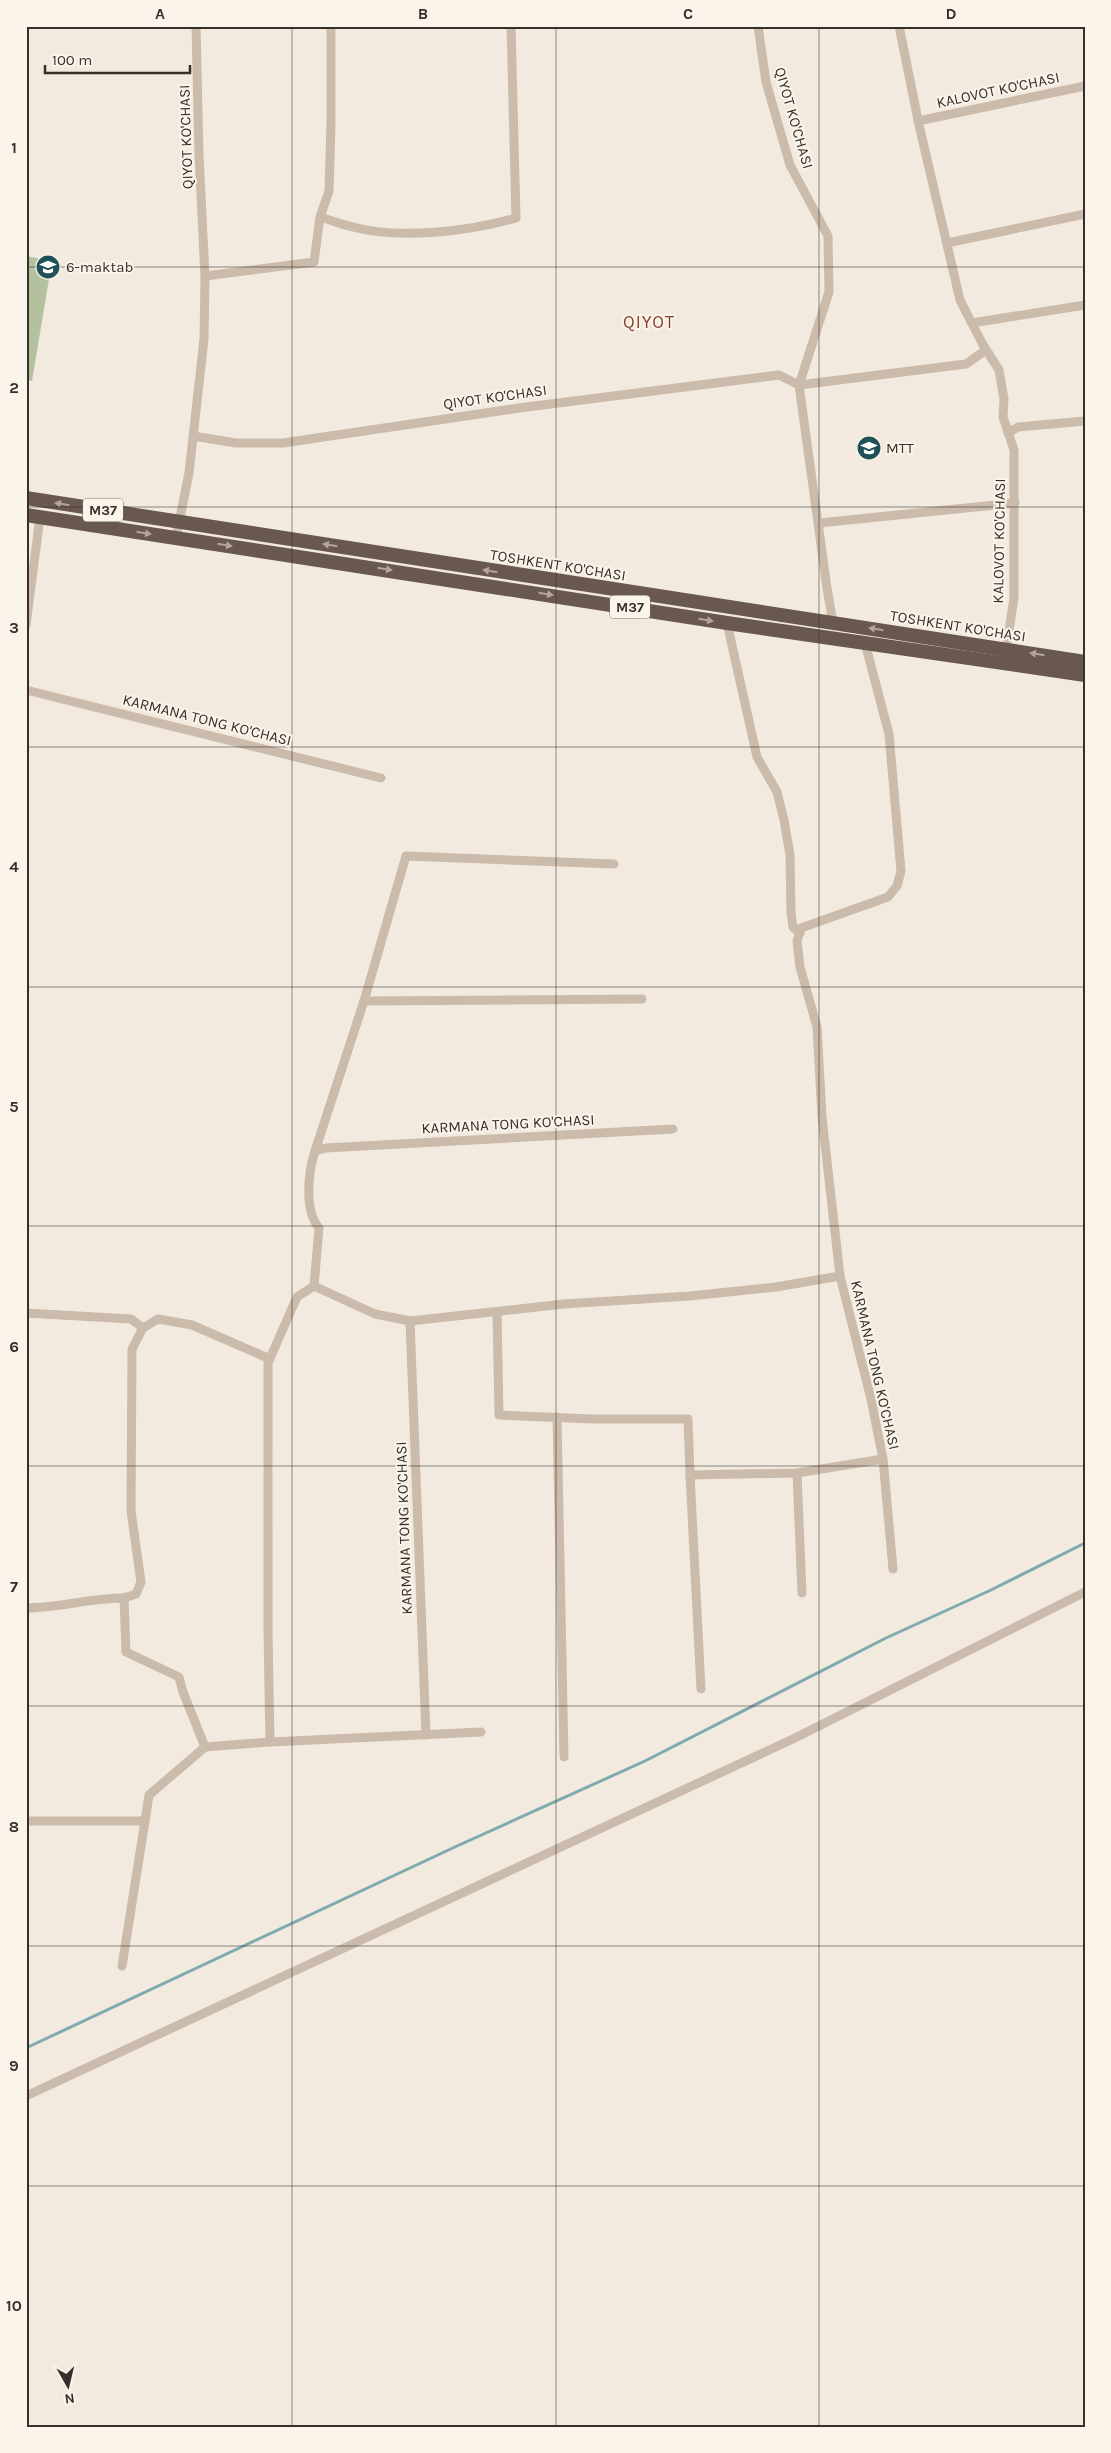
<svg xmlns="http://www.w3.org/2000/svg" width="1111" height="2453" viewBox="0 0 1111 2453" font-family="Karla,sans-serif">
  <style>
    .green { fill: #b4c19f }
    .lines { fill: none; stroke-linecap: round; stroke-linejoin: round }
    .stream { stroke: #7faaae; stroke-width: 3 }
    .minor { stroke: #cabbab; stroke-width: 9 }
    .trunk { stroke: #69584e; stroke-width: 14 }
    .oneway { fill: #b2a69c }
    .grid { fill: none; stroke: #382f2a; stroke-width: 1; stroke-opacity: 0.55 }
    .labels { text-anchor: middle; stroke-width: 4; stroke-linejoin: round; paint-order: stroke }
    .shield { fill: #faf4eb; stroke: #726a64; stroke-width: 1 }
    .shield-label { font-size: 14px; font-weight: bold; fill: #382f2a }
    .street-label { font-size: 15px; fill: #382f2a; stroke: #faf4eb }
    .poi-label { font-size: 15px; fill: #382f2a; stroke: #faf4eb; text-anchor: start }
    .quarter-label { font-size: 18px; letter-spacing: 1px; fill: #854226; stroke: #faf4eb }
    .neatline { fill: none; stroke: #382f2a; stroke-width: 2 }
    .grid-label { font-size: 16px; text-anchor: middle; font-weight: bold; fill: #382f2a }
  </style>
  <rect width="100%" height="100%" fill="#f2eadf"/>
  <!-- green -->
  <polygon class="green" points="26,256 52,261 32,381 26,380"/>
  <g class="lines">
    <!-- stream -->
    <polyline class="stream" points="26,2048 457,1846 645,1761 886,1638 991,1590 1085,1543"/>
    <!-- minor -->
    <g class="minor">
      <polyline points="758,26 766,82 790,165 828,236 829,292 799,385 966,364 986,350"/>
      <polyline points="899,26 919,125 960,300 982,343 999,370 1004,399 1003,417 1014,450 1014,598 1006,650"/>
      <polyline points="918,121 1085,86"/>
      <polyline points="320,217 329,191 331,124 331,26"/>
      <polyline points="947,243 1085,214"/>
      <path d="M205 276 314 262 320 217C331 220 342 225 353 227 401 240 469 231 516 218L511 26"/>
      <polyline points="972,323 1085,305"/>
      <polyline points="1008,433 1018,427 1085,421"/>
      <polyline points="193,436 236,443 283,443 519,408 779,375 799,385 827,588 833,623"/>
      <polyline points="819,523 1015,503"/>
      <polyline points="176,538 189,473 204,339 205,276 199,155 196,26"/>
      <polyline points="727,623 757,757 777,792 784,820 790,855 791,913 793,927 800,933"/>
      <polyline points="26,625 40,517"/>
      <polyline points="26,690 381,778"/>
      <polyline points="364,1001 642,999"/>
      <polyline points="315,1151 364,1001 406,856 614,864"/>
      <polyline points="840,1276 871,1399 883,1459 893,1569"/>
      <polyline points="314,1286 375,1314 410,1321 564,1304 690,1296 776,1287 840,1276 822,1117 817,1027 800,967 797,941 801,928 888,897 897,886 901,871 889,734 865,643"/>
      <path d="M314 1286 319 1228C304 1210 308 1172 315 1151L326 1148 673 1129"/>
      <polyline points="497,1312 499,1415 593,1419 688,1419 690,1475 797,1473 883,1459"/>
      <polyline points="26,1313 131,1319 143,1328"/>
      <polyline points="410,1321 426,1735"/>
      <polyline points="557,1417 564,1757"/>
      <polyline points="797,1473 802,1593"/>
      <polyline points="690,1475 701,1689"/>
      <polyline points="124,1598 136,1594 141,1582 131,1511 132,1349 143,1328 158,1319 192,1325 270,1359"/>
      <path d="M26 1608C60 1608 89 1598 124 1598L126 1652 179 1677 183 1692 205 1747 270 1742 268 1632V1363L297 1297 314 1286"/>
      <polyline points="270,1742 481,1732"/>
      <polyline points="26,1821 145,1821 149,1795 205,1747"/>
      <polyline points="122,1966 145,1821"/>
      <polyline points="26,2096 795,1738 1085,1592"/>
    </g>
    <!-- trunk -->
    <g class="trunk">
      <polyline points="26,498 1085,662"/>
      <polyline points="26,515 727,623 1085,675"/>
    </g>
  </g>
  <!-- one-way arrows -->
  <defs><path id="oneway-solid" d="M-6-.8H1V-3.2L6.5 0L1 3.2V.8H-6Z" transform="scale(1.25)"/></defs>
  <g class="oneway">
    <use href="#oneway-solid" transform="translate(62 504) rotate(-171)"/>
    <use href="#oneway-solid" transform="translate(144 533) rotate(9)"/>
    <use href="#oneway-solid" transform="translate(225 545) rotate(9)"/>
    <use href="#oneway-solid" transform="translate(330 545) rotate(-171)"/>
    <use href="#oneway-solid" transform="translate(385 569) rotate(9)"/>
    <use href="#oneway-solid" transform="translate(490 571) rotate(-171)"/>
    <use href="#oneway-solid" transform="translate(546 594) rotate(9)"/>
    <use href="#oneway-solid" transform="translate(706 620) rotate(9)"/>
    <use href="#oneway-solid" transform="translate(876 629) rotate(-171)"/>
    <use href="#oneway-solid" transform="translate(1037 654) rotate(-171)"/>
  </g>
  <!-- grid -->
  <path class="grid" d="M292 26V2427M556 26V2427M819 26V2427M26 267H1085M26 507H1085M26 747H1085M26 987H1085M26 1226H1085M26 1466H1085M26 1706H1085M26 1946H1085M26 2186H1085"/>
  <!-- icons -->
  <defs>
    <symbol id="school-disc" viewBox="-11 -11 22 22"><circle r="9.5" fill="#215158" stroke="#faf4eb"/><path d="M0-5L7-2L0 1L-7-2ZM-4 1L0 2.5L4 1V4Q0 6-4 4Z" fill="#fff"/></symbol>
  </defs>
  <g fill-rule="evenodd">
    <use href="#school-disc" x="34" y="253" width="28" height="28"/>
    <use href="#school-disc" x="855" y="434" width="28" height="28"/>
  </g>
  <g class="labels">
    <!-- shield labels -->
    <g class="shield">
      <rect x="83" y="498.5" width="40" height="23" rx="4"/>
      <rect x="610" y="595.5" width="40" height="23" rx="4"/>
    </g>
    <g class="shield-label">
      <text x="103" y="515">M37</text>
      <text x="630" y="612">M37</text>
    </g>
    <!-- street labels -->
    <g class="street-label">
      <text transform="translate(998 90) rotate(-12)" y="5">KALOVOT KO'CHASI</text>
      <text transform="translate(794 118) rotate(74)" y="5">QIYOT KO'CHASI</text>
      <text transform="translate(186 137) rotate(-92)" y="5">QIYOT KO'CHASI</text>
      <text transform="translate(495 397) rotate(-8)" y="5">QIYOT KO'CHASI</text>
      <text transform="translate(999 541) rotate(-89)" y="5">KALOVOT KO'CHASI</text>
      <text transform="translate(558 565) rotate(9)" y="5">TOSHKENT KO'CHASI</text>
      <text transform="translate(958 626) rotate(9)" y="5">TOSHKENT KO'CHASI</text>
      <text transform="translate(207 720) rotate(14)" y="5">KARMANA TONG KO'CHASI</text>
      <text transform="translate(508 1124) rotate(-3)" y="5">KARMANA TONG KO'CHASI</text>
      <text transform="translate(875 1365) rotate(77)" y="5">KARMANA TONG KO'CHASI</text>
      <text transform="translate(404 1528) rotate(-92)" y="5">KARMANA TONG KO'CHASI</text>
    </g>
    <!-- poi labels -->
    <g class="poi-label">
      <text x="66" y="272">6-maktab</text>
      <text x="886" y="453">MTT</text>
    </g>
    <!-- quarter labels -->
    <g class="quarter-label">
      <text x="649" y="328">QIYOT</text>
    </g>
  </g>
  <!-- border -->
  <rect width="1111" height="2453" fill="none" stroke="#faf4eb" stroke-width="55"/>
  <!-- north arrow -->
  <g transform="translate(68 2386) rotate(172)" stroke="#faf4eb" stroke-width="4" paint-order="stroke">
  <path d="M0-4L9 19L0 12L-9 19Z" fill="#382f2a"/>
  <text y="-8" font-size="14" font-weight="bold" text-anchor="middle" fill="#382f2a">N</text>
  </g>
  <!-- scale -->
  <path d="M45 65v8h145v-8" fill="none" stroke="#382f2a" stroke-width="2.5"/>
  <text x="52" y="65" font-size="15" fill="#382f2a" stroke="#faf4eb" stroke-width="4" paint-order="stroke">100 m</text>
  <rect x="28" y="28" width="1056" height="2398" class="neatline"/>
  <g class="grid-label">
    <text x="160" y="19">A</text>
    <text x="423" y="19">B</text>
    <text x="688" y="19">C</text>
    <text x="951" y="19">D</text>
    <text x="14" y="153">1</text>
    <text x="14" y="393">2</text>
    <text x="14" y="633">3</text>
    <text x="14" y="872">4</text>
    <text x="14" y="1112">5</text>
    <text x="14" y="1352">6</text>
    <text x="14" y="1592">7</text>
    <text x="14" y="1832">8</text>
    <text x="14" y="2071">9</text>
    <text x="14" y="2311">10</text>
  </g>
</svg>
